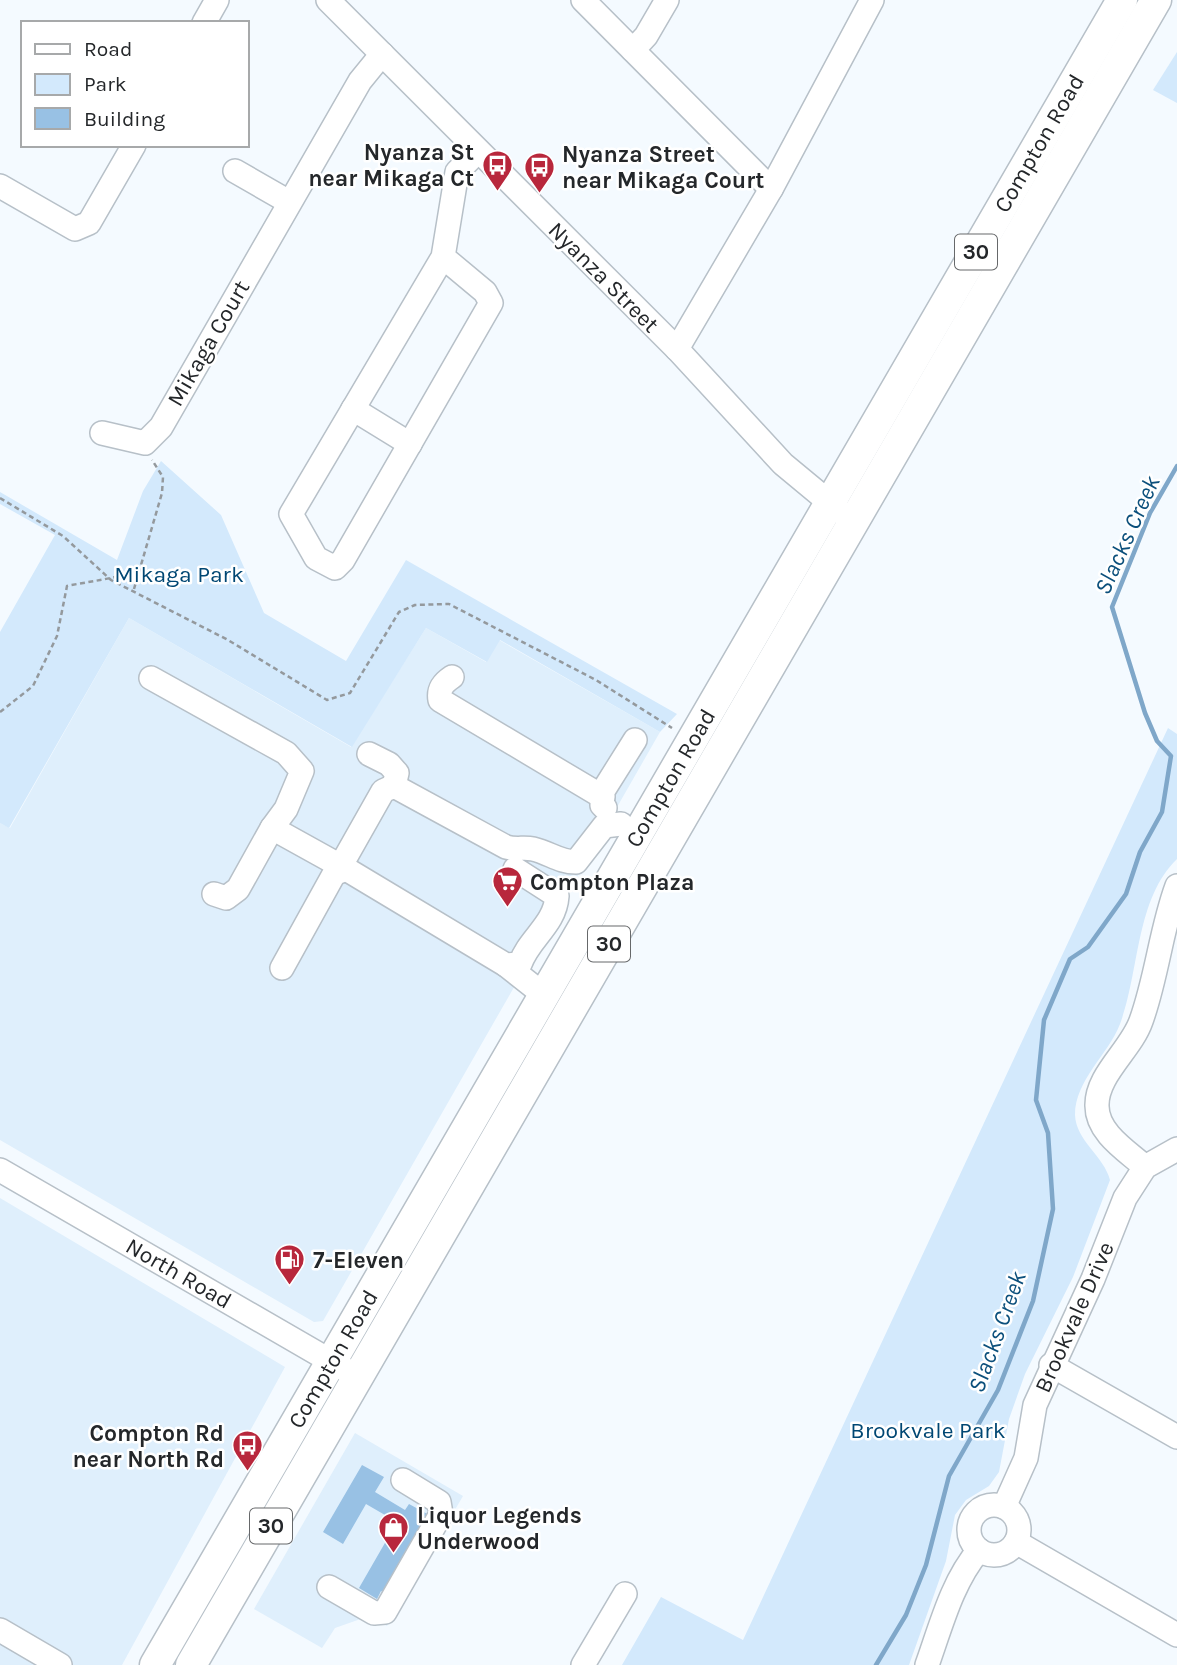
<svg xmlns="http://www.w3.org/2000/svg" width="1177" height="1665" viewBox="0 0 1177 1665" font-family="Karla,sans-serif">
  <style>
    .built { fill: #dfeffc }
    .green { fill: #d3e9fc }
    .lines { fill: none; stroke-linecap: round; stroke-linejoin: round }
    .stream { stroke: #7fa7c9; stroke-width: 4.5 }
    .building { fill: #98c1e4 }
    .minor-casing { stroke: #b7c0c8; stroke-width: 26 }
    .major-casing { stroke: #b7c0c8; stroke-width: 33 }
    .path { stroke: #94999d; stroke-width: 2.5; stroke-dasharray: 5 3.5; stroke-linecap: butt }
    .minor { stroke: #fff; stroke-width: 23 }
    .major { stroke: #fff; stroke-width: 30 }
    .labels { text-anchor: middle; stroke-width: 5; stroke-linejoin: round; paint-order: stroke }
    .shield { fill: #fff; stroke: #66686a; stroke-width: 2 }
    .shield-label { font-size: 21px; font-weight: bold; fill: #24272a }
    .street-label { font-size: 23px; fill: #24272a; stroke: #fff }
    .poi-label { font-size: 23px; font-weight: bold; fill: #24272a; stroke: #fff; text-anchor: start }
    .park-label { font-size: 23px; fill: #004773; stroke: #fff }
    .water-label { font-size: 24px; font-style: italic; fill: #0c507c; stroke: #fff }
  </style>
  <rect width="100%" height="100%" fill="#f4faff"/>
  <!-- built -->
  <g class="built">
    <polygon points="129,618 351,747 426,628 486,662 499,640 660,732 323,1321 314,1322 0,1140 0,823 10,828"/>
    <polygon points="0,1198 285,1367 122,1665 0,1665"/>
    <polygon points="355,1433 463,1496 387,1626 369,1616 335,1628 322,1648 254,1609"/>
  </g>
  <!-- green -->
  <g class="green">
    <polygon points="1177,52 1177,103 1153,90"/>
    <polygon points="161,461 221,515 264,613 346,661 406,560 677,714 660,732 500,640 487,662 426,628 352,747 129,618 9,828 0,823 0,632 55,535 0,504 0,492 117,560 143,491"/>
    <path d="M1168 728 1177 734V859C1135 900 1140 971 1120 1024 1108 1055 1075 1080 1075 1115 1076 1141 1104 1156 1110 1180L1073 1277 1025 1374 1009 1419 999 1472 989 1486 966 1500 955 1515 946 1561 909 1665H622L661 1597 743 1640Z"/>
  </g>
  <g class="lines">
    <!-- stream -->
    <polyline class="stream" points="876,1665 906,1615 926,1565 949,1476 998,1390 1033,1301 1053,1209 1048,1133 1036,1100 1044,1020 1070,959 1088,947 1126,894 1140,852 1162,812 1171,756 1157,741 1145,713 1112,607 1150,513 1177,466"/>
  </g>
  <!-- building -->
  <polygon class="building" points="362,1465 384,1477 375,1492 405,1510 409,1504 431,1516 389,1596 381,1591 377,1599 359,1588 397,1522 366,1504 343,1544 323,1532"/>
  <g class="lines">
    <defs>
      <g id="minor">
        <polyline points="328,0 677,349 783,464 841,512"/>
        <polyline points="583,0 771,189"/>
        <polyline points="204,23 217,0"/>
        <polyline points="633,50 646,36 667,0"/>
        <polyline points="235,171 289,202"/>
        <polyline points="0,186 75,229 89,223 134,145"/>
        <polyline points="443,257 485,292 491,303 343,560 335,568 316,558 291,514 443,257 457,172 478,151"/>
        <polyline points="677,349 771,189 872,0"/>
        <polyline points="353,409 410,444"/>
        <polyline points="102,433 145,443 161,427 360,81 382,54"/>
        <path d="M452 677C443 683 438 689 440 700L603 797"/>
        <polyline points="151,678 286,753 302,771 286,809 272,828 346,869"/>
        <polyline points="369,754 389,764 397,773 394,786"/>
        <polyline points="605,808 602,805 603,791 635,740"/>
        <path d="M515 869 557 896C555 925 529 938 520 964L506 965 346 869 344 860 383 791 394 786 506 847C516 850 524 847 533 849 550 853 559 862 576 862L604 826 621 824"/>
        <polyline points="214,894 226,898 238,889 272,828"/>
        <polyline points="506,965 544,995"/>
        <polyline points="282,968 334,874 346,869"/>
        <path d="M1145 1167C1127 1151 1097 1133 1097 1106 1096 1075 1131 1050 1141 1021 1157 977 1161 929 1177 886"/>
        <polyline points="0,1170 346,1370"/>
        <polyline points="1051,1365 1177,1437"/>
        <circle cx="994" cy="1530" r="25"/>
        <polyline points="1004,1507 1026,1458 1035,1405 1093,1279 1125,1198 1145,1167 1177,1149"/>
        <polyline points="1016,1542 1177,1635"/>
        <polyline points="329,1587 374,1613 385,1612 441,1514 439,1502 403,1480"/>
        <polyline points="0,1630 60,1665"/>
        <polyline points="583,1665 625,1594"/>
        <path d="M927 1665C941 1626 952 1582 979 1550"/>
      </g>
      <g id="major">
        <path id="s1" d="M155 1665 1122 0"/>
        <polyline points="191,1665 1156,0"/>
      </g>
    </defs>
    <!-- minor casing -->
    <use href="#minor" class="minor-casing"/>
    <!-- major casing -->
    <use href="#major" class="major-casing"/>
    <!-- path -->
    <g class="path">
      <polyline points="0,498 63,536 111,580 228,640 327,700 350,693 399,612 415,605 449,604 596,680 672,728"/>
      <polyline points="134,589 162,493 163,477 152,460"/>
      <path d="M0 712 33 686 57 636 67 586C91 581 114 579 136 571"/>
    </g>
    <!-- minor -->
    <use href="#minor" class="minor"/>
    <!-- major -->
    <use href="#major" class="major"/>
  </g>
  <!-- icons -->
  <defs>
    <symbol id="bus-pin" viewBox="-11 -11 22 30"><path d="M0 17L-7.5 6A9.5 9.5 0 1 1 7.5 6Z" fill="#b8273c" stroke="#fff"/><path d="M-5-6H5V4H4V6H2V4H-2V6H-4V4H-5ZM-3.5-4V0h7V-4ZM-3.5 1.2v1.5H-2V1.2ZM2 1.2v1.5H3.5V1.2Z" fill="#fff"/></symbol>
    <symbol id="supermarket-pin" viewBox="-11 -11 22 30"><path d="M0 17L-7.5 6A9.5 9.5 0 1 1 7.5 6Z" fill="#b8273c" stroke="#fff"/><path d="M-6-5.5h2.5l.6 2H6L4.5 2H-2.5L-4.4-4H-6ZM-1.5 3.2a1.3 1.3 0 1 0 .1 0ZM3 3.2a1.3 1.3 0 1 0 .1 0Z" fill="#fff"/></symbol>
    <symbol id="fuel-pin" viewBox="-11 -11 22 30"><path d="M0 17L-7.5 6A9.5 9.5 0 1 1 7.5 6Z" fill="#b8273c" stroke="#fff"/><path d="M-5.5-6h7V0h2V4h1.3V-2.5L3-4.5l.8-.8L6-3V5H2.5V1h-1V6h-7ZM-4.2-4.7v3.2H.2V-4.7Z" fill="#fff"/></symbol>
    <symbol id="shop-pin" viewBox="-11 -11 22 30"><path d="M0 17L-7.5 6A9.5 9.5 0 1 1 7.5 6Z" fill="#b8273c" stroke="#fff"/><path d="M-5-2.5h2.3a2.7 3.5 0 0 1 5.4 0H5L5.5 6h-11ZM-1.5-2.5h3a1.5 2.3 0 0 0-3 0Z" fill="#fff"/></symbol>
  </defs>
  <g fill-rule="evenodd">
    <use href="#bus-pin" x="480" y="148" width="35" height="47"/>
    <use href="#bus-pin" x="522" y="150" width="35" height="47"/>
    <use href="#supermarket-pin" x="490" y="864" width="35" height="47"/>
    <use href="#fuel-pin" x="272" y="1242" width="35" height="47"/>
    <use href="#bus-pin" x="230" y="1428" width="35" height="47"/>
    <use href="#shop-pin" x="376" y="1510" width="35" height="47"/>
  </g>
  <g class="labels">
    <!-- shield labels -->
    <g class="shield">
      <rect x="955" y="234.5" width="42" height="35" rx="5"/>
      <rect x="588" y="926.5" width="42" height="35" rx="5"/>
      <rect x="250" y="1508.5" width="42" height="35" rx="5"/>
    </g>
    <g class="shield-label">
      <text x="976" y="259">30</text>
      <text x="609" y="951">30</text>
      <text x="271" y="1533">30</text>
    </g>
    <!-- street labels -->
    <g class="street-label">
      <text dy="8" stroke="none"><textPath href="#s1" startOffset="1760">Compton Road</textPath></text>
      <text transform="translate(604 277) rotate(45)" y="8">Nyanza Street</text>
      <text transform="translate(208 343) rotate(-60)" y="8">Mikaga Court</text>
      <text dy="8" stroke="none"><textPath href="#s1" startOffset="1026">Compton Road</textPath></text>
      <text transform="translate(179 1273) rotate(30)" y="8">North Road</text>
      <text transform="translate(1074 1317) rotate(-66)" y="8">Brookvale Drive</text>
      <text dy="8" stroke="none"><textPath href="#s1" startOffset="354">Compton Road</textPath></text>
    </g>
    <!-- poi labels -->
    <g class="poi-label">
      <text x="474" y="160" text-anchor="end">Nyanza St<tspan x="474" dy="26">near Mikaga Ct</tspan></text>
      <text x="562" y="162">Nyanza Street<tspan x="562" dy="26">near Mikaga Court</tspan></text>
      <text x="530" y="890">Compton Plaza</text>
      <text x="313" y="1268">7-Eleven</text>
      <text x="224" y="1441" text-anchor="end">Compton Rd<tspan x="224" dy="26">near North Rd</tspan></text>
      <text x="417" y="1523">Liquor Legends<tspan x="417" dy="26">Underwood</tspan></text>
    </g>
    <!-- park labels -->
    <g class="park-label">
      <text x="179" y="582">Mikaga Park</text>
      <text x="928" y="1438">Brookvale Park</text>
    </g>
    <!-- water labels -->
    <g class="water-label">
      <text transform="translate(1127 535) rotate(-66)" y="8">Slacks Creek</text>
      <text transform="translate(997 1332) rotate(-70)" y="8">Slacks Creek</text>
    </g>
  </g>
  <!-- legend -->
  <rect x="21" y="21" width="228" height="126" fill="#ffffff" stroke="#a7a9aa" stroke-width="2"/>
  <rect x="35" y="44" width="35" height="10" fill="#ffffff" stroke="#a7a9aa" stroke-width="2"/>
  <text x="84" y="56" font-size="21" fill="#24272a">Road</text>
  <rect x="35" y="74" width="35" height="21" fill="#d3e9fc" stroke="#a7a9aa" stroke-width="2"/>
  <text x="84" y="91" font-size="21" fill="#24272a">Park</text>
  <rect x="35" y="108" width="35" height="21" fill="#98c1e4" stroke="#a7a9aa" stroke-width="2"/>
  <text x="84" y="126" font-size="21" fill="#24272a">Building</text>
</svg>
